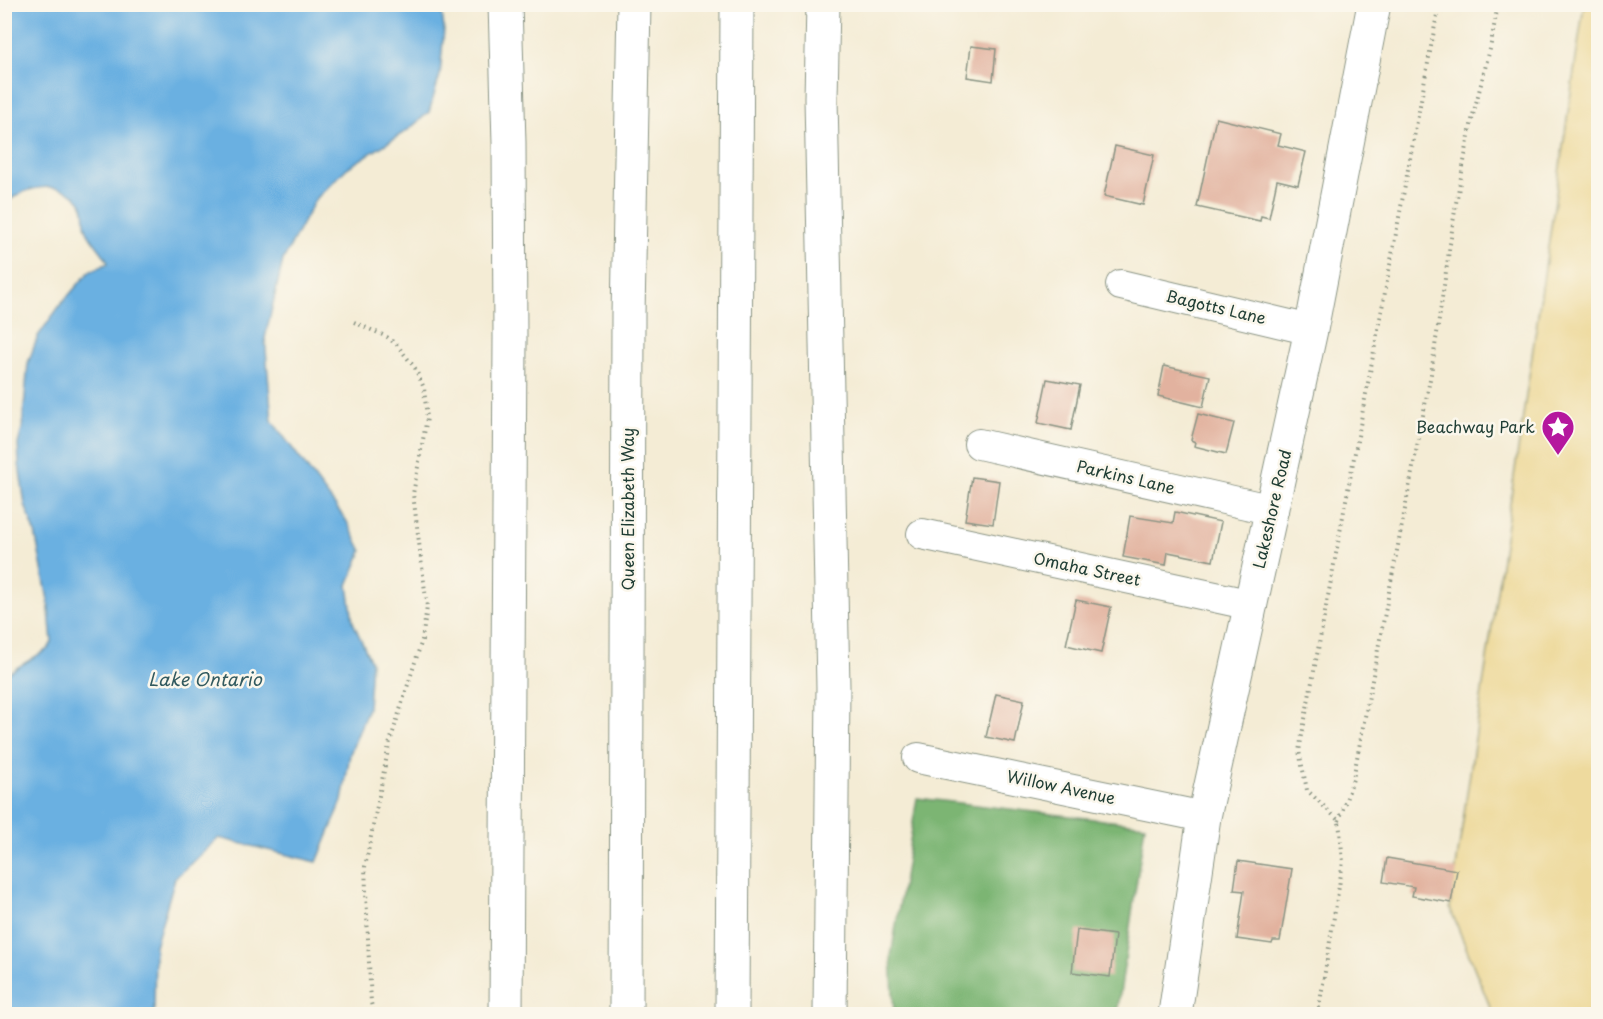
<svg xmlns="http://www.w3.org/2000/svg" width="1603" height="1019" viewBox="0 0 1603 1019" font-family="'Playpen Sans',sans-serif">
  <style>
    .forest { fill: #7bb573; stroke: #4d7954; stroke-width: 1.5 }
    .sand { fill: #eeda9e; stroke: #868c69; stroke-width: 1.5 }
    .water { fill: #6bb0e1; stroke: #45768a; stroke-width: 1.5 }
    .building { fill: #e2b29f }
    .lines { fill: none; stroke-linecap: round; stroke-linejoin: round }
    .minor-casing { stroke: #8a9484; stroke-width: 32 }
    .secondary-casing { stroke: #8a9484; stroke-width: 35 }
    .motorway-casing { stroke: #8a9484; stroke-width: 35 }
    .path { stroke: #8a9484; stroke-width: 4; stroke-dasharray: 1.5 4.5; stroke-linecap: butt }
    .minor { stroke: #fff; stroke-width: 30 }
    .secondary { stroke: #fff; stroke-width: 33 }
    .motorway { stroke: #fff; stroke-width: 33 }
    .labels { text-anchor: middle; stroke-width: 5; stroke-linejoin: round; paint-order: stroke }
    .street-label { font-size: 16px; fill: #1f3d34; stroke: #fbf7ec }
    .poi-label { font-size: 16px; fill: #1f3d34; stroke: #fbf7ec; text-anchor: end }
    .water-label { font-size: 18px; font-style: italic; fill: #325a5f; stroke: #fbf7ec }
  </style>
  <rect width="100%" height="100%" fill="#fbf7ec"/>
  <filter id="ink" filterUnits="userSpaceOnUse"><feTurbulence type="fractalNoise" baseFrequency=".0167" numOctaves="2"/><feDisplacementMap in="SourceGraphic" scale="12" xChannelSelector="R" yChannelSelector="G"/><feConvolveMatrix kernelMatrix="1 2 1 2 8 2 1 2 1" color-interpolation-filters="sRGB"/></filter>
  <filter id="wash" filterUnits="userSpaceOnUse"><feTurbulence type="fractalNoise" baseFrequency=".008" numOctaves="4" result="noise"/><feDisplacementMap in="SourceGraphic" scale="24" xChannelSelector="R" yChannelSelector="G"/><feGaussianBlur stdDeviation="1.35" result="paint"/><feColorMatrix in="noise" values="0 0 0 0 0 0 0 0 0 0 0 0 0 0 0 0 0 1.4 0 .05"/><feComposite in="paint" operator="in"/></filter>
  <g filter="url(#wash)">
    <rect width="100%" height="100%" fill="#f4ecd5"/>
    <!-- forest -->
    <polygon class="forest" points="917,798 1145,825 1117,1014 894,1014 891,956"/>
    <!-- sand -->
    <polygon class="sand" points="1584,5 1598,5 1598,1014 1493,1014 1450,908"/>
    <!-- water -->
    <path class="water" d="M5 4 441 5 444 29 440 75 429 112 408 130 347 168 315 200 283 260 265 338 272 421 346 520 362 551 348 585 353 622 371 662 368 708 350 754 342 801 317 862 219 838 175 878 155 946 154 1014H5V675L48 649 52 642 48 600 35 532 25 505 19 464 18 444 22 429 28 363 38 336 61 304 89 272 108 263C104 251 90 241 86 228 83 219 87 209 80 201 62 179 21 186 5 205Z"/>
    <g id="blocks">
      <!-- building -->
      <g class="building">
        <polygon points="971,46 996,49 993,81 967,77"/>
        <polygon points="1216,118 1281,134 1278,145 1306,152 1298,185 1277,180 1269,218 1261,216 1260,221 1197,207"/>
        <polygon points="1115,146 1154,155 1143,205 1104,196"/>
        <polygon points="1164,366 1210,376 1203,407 1158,396"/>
        <polygon points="1047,379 1080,385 1071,430 1038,423"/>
        <polygon points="1198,414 1234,423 1226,454 1194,446 1195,442 1191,440"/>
        <polygon points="972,477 999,481 993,524 965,520"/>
        <polygon points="1175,512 1221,522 1213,561 1168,552 1166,565 1123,557 1130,516 1173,523"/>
        <polygon points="1076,600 1111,607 1101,653 1066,645"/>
        <polygon points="996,694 1024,700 1015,743 986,737"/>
        <polygon points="1387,858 1457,870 1451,903 1412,896 1414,887 1383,882"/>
        <polygon points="1238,861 1292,869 1280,941 1273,941 1272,944 1237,939 1244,891 1234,890"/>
        <polygon points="1077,930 1115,935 1110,977 1072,972"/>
      </g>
    </g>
  </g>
  <g filter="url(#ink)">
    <use href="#blocks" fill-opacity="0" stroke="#8a9484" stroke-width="1.5"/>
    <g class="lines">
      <defs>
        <g id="minor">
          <polyline points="1121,285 1311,330"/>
          <polyline points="979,444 1273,510"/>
          <polyline points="922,534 1252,605"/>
          <polyline points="918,758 1204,817"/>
        </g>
        <polyline id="secondary" points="1175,1014 1204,817 1311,330 1374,4"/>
        <g id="motorway">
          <polyline points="505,4 509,143 510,338 506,1014"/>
          <polyline points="823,4 821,98 833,687 830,1014"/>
          <polyline points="626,1014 628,315 634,4"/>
          <polyline points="732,1014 737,4"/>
        </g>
      </defs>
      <!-- minor casing -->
      <use href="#minor" class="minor-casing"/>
      <!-- secondary casing -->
      <use href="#secondary" class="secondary-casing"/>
      <!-- motorway casing -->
      <use href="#motorway" class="motorway-casing"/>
      <!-- path -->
      <g class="path">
        <polyline points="354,322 387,337 397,345 415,368 424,388 427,418 413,494 427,607 422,640 389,745 365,867 369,963 371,1003 374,1014"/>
        <polyline points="1339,821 1353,779 1431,374 1456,203 1473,115 1490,49 1498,4"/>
        <polyline points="1318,1014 1343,862 1339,821 1307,790 1299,751 1439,4"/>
      </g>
      <!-- minor -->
      <use href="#minor" class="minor"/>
      <!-- secondary -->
      <use href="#secondary" class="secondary"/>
      <!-- motorway -->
      <use href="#motorway" class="motorway"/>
    </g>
  </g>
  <!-- icons -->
  <defs>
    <symbol id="sight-pin" viewBox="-11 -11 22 30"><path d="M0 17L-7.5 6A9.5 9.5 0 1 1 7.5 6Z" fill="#b5179e" stroke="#fbf7ec"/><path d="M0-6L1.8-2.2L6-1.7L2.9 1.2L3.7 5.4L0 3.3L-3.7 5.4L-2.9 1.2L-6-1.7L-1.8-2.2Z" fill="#fff"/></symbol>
  </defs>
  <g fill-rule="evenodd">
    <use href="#sight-pin" x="1539" y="408" width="38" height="52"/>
  </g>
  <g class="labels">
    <!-- street labels -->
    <g class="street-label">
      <text transform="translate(1216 307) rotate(13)" y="6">Bagotts Lane</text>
      <text transform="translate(1126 477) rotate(13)" y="6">Parkins Lane</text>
      <text transform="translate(628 509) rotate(-90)" y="6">Queen Elizabeth Way</text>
      <text transform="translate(1272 509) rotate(-77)" y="6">Lakeshore Road</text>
      <text transform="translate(1087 569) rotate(12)" y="6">Omaha Street</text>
      <text transform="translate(1061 787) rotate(12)" y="6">Willow Avenue</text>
    </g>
    <!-- poi labels -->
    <g class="poi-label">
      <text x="1535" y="433">Beachway Park</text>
    </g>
    <!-- water labels -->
    <g class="water-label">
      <text x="205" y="686">Lake Ontario</text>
    </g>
  </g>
  <!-- margin -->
  <rect width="1603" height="1019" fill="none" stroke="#fbf7ec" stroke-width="24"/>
</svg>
